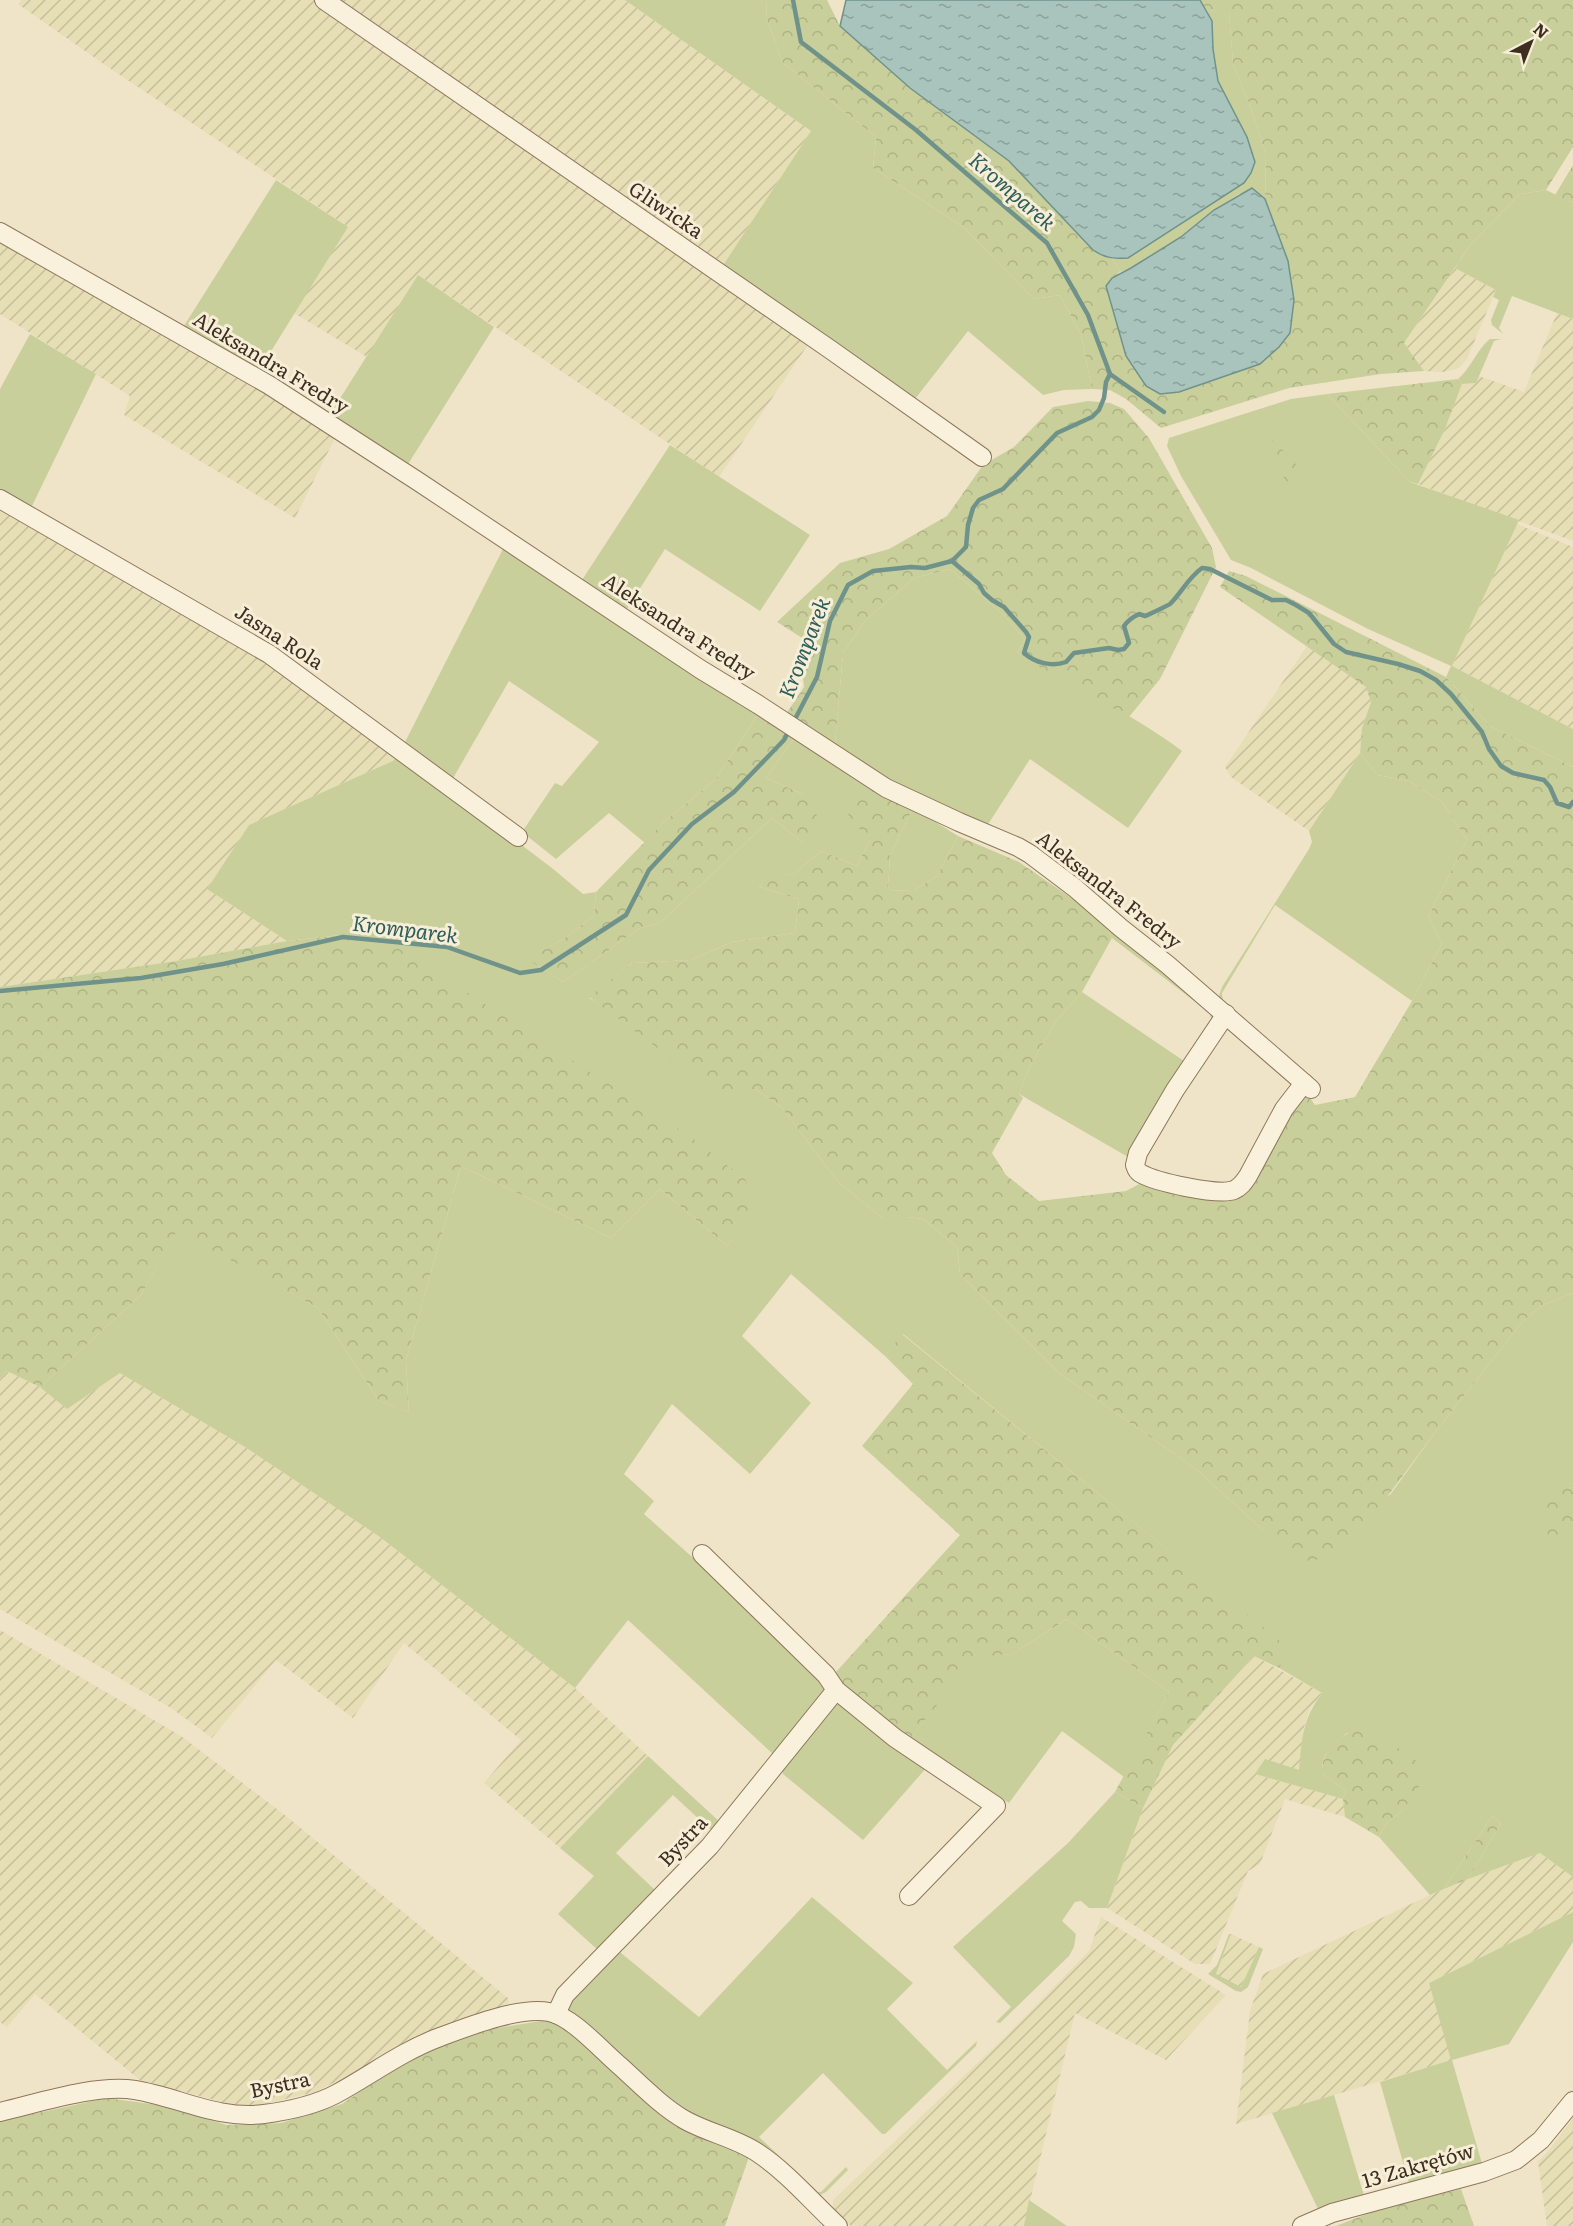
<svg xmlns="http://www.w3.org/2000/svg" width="1573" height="2226" viewBox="0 0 1573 2226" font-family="Literata,serif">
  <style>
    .farmland { fill: url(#farmland-furrows) }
    .green { fill: #c9cf9b }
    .forest { fill: url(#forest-crowns) }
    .water { fill: url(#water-ripples); stroke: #6f938a; stroke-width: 1.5 }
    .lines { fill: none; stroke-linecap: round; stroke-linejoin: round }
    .stream { stroke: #6f938a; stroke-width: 4.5 }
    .minor-casing { stroke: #8d765c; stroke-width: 20 }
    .minor { stroke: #faf1dc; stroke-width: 18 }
    .labels { text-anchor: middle; stroke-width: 6; stroke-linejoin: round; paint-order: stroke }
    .street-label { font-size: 20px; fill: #3d2e20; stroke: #f7eed8 }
    .water-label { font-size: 21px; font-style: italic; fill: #2f5d5a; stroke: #f7eed8 }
  </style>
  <defs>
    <pattern id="farmland-furrows" width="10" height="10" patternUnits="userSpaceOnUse" patternTransform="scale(1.5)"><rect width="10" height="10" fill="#e6deb5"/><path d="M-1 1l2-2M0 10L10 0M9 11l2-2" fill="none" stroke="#c6bf9b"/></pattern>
    <pattern id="forest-crowns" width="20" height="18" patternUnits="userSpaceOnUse" patternTransform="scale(1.5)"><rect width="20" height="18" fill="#c9cf9b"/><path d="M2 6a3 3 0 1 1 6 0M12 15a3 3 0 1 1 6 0" fill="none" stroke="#aeb285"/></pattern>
    <pattern id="water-ripples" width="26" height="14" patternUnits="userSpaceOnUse" patternTransform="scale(1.5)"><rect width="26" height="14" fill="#a9c4bc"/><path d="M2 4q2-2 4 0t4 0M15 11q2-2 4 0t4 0" fill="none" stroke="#8ba098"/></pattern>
  </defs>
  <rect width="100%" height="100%" fill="#f0e4c8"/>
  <!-- farmland -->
  <g class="farmland">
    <polygon points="21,0 316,0 811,340 719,477 418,275 367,357 294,313 348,227 108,67 18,4"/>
    <polygon points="336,0 625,0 811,131 722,267"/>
    <polygon points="0,239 264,390 337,434 295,518 124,415 130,396 0,314"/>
    <polygon points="1455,268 1496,290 1467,359 1459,368 1444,372 1424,371 1404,343"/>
    <polygon points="1557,313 1573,319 1573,541 1418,484 1445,429 1462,384 1476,383 1479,376 1524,392"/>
    <polygon points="0,507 267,661 404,756 249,825 207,889 287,941 176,961 0,987"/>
    <polygon points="1517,524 1573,547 1573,729 1452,666"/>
    <polygon points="1307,646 1367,687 1371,702 1362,728 1360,753 1309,831 1231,777 1225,767"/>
    <polygon points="7,1371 40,1387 68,1408 120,1373 245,1447 380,1537 575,1688 648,1756 560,1848 484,1783 521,1740 404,1643 353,1718 276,1660 212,1738 171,1708 0,1609 0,1379"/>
    <polygon points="0,1630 181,1736 286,1816 508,1998 509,2007 356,2072 315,2092 260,2105 237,2106 140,2080 35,1994 7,2027 0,2022"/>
    <polygon points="1254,1656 1322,1693 1310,1709 1304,1727 1299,1770 1255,1774 1343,1799 1345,1817 1285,1799 1260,1864 1248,1871 1210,1964 1195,1964 1107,1908 1143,1808 1172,1746"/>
    <polygon points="1540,1853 1573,1877 1573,1912 1429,1983 1452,2060 1236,2124 1250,2011 1263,1974 1430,1895 1468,1879"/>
    <polygon points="1101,1917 1226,1995 1166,2060 1075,2013 1024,2226 851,2226 833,2209 833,2200 1006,2036 1089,1951"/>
    <polygon points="1231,1934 1259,1947 1241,1987 1216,1975"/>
    <polygon points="1573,2118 1573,2226 1547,2226 1538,2162 1550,2149"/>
  </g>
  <!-- green -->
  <g class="green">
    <polygon points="625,0 767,0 766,17 783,63 876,137 873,168 963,227 1034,299 1060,295 1081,335 1092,389 1064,390 1043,395 968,331 915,399 722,267 811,131"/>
    <polygon points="1207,10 1229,11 1233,64 1251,108 1266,155 1265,199 1258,193 1239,194 1214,210 1181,237 1131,268 1120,272 1113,259 1128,258 1244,183 1255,162 1247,137 1218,81 1213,49 1212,21"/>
    <polygon points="276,180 348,227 257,374 182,329"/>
    <polygon points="1546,190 1573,203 1573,319 1512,296 1499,328 1503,334 1492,325 1491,320 1499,300 1493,297 1496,290 1455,268 1471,244 1520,194"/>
    <polygon points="418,275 494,327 405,469 327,419"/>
    <polygon points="30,334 96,374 31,508 0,490 0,389"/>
    <path d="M1490 339H1501L1494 341 1476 383 1462 384 1458 379C1472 367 1477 349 1490 339Z"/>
    <polygon points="1327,394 1410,482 1519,520 1452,666 1573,729 1573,767 1490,726 1446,677 1451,666 1368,629 1251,568 1231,560 1181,476 1167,446 1169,438 1291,399"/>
    <polygon points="670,445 810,535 760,611 665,549 625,612 580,583"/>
    <polygon points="503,549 761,710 715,780 664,822 645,843 609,813 556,859 522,832 555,783 562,786 599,742 509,681 452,780 404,744"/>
    <path d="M950 569 1005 616 1025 640 1017 652C1071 687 1131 712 1182 751L1128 828 1030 759 985 829 887 778 835 744 843 653 866 620 914 578Z"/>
    <path d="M798 733 866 780 869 841 857 866 821 851 793 875 770 872 759 887 799 899 795 933 732 942 691 960 632 963 589 998 755 1089 781 1107 839 1183 884 1219 908 1217 923 1219 957 1247 960 1274 1059 1373 1196 1469 1263 1530 1390 1495 1436 1431 1523 1321 1543 1305 1573 1293V1488L1569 1487 1561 1542H1573V1877L1540 1853 1468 1879 1501 1823 1492 1816 1444 1889 1430 1895 1379 1837 1386 1824 1404 1809 1347 1733C1332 1746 1321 1753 1322 1773L1346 1791 1343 1799 1255 1774 1265 1759 1299 1770C1302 1738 1302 1720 1322 1693L1279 1668 1290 1650 903 1334 885 1356 791 1274 742 1336 811 1403 750 1474 672 1404 624 1474 654 1501 644 1514 757 1615 828 1687 775 1756 628 1620 575 1688 380 1537 245 1447 120 1373 67 1409 40 1387 141 1295 177 1230 318 1308 379 1401 409 1412 406 1361 461 1166 611 1238 660 1189 727 1246 750 1217 341 935 287 941 207 889 249 825 404 756 552 868 583 894 596 892 594 916 562 940 527 958 563 982 640 928 660 923 772 818 803 843 805 795 766 778Z"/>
    <polygon points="1360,753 1377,775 1409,781 1442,802 1467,840 1428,917 1442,943 1412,1001 1275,905 1222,993 1223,1003 1218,999 1222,987 1309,849 1312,842 1309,831"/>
    <polygon points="913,808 958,836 937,876 913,891 888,890 890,855"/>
    <polygon points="1102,919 1217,1016 1194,1046 1211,1019 1210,1013 1112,938"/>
    <polygon points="1082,992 1187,1063 1128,1157 1019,1094 1029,1068 1056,1021"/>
    <polygon points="1067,1619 1169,1692 1124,1777 1062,1731 1009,1803 908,1741 976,1656 1012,1654"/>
    <polygon points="837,1699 928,1766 863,1840 789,1779 783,1774 782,1767"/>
    <polygon points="648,1756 721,1823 713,1832 673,1795 616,1853 656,1891 599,1951 558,1914 594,1876 560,1848"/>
    <polygon points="1115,1792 1143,1808 1107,1908 1089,1908 1081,1901 1075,1902 1062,1921 1076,1934 1074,1947 1069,1956 1000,2023 996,2022 1011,2007 953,1947 1068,1843"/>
    <polygon points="812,1897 913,1983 887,2009 947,2070 977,2041 976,2046 885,2134 882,2134 823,2073 759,2137 818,2192 821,2192 846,2167 848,2170 826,2192 816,2197 688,2117 567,2013 569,2000 615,1948 699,2017"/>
    <polygon points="1573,1912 1573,1942 1509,2044 1452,2060 1483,2167 1410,2187 1380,2082 1451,2060 1429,1983"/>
    <polygon points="1229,1934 1231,1934 1216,1974 1241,1987 1259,1947 1263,1949 1248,1987 1241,1992 1236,1991 1208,1974 1217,1965"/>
    <polygon points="1334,2095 1365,2199 1319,2211 1272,2113"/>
    <polygon points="1029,2200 1067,2226 1024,2226"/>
  </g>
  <!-- forest -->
  <g class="forest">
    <polygon points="767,0 827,0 840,26 910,88 1009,161 1093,250 1113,259 1120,272 1112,278 1106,286 1126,356 1146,386 1288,261 1265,199 1266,155 1251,108 1233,64 1229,12 1207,10 1200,0 1573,0 1573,147 1546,190 1520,194 1471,244 1404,343 1424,371 1381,374 1289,388 1161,428 1126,399 1110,390 1092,389 1081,335 1060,295 1034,299 963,227 873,168 876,137 783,63 766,17"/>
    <polygon points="1573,165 1573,203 1555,195"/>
    <polygon points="1458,379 1462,384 1445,429 1418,484 1410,482 1327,394"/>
    <polygon points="1088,401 1110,403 1124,409 1149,438 1212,548 1216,567 1160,679 1129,717 1050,674 1017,652 1025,640 1005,616 950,569 914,578 866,620 843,653 835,744 786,714 804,687 803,678 813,645 777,622 840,563 889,549 947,516 983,465 1014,447 1053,407"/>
    <polygon points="1273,440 1297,465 1300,483 1291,488 1263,447"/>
    <polygon points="1229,571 1246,576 1446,677 1490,726 1573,767 1573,1293 1543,1305 1523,1321 1436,1431 1344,1555 1309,1561 1263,1530 1196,1469 1059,1373 960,1274 957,1247 923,1219 908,1217 897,1222 884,1219 839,1183 781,1107 755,1089 727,1100 589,997 632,963 691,960 732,942 795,933 799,899 759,887 770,871 793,875 821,851 857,866 869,841 847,813 866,780 913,808 890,855 888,890 913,891 937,876 958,836 1019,862 1102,919 1112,938 1082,992 1056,1021 1029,1068 1019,1094 1023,1098 992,1153 1006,1175 1039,1201 1126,1191 1149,1179 1236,1192 1287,1109 1307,1094 1315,1105 1355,1097 1412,1001 1442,943 1428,917 1467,840 1442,802 1409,781 1377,775 1360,753 1362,728 1371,702 1366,687 1220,587"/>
    <polygon points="761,710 798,733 766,778 805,795 821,822 803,843 772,818 660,923 640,928 563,982 526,958 562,940 594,916 596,892 664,822 715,780"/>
    <polygon points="341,935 384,939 688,1135 746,1180 751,1217 727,1246 660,1189 611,1238 461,1166 406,1361 409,1412 379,1401 318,1308 177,1231 141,1295 40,1387 7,1371 0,1379 0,987 176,961 287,941"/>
    <polygon points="902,1334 1291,1650 1279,1668 1254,1656 1173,1745 1143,1808 1115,1792 1169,1692 1067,1619 1012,1654 976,1657 908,1741 834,1680 836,1672 960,1535 862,1446 913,1384 885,1356"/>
    <path d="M1569 1487 1573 1488V1542H1561L1546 1533C1544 1515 1545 1504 1556 1489Z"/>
    <path d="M1362 1726 1387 1740 1418 1762 1419 1786 1404 1809 1386 1824 1379 1837 1345 1817 1343 1799 1346 1791 1322 1773C1321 1748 1341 1736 1362 1726Z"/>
    <polygon points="1492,1816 1501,1823 1468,1879 1444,1889"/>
    <polygon points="554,2019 749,2157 725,2226 0,2226 0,2121 107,2098 158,2105 227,2125 281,2123 342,2104 409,2058 478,2031"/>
    <polygon points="1461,2189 1474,2226 1336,2226 1382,2208"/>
  </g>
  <!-- water -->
  <g class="water">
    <path d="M846 0H1200L1212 21 1213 49 1218 81 1247 137 1255 162 1251 173 1244 183 1128 258C1113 259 1105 258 1093 250L1009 161 910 88 840 26Z"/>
    <polygon points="1252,188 1265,199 1288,261 1294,300 1290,333 1279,347 1260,364 1179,392 1160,394 1146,386 1126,356 1106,286 1112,278 1131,268 1181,237 1214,210"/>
  </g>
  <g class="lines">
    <!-- stream -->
    <g class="stream">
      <polyline points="793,0 801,42 916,130 1047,243 1088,315 1110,374 1106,382 1104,398 1099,410 1092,417 1057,433 1003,489 979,500 973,508 968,525 966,547 952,561 925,568 911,567 873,571 848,585 830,621 817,677 794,721"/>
      <polyline points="1110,374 1164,412"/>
      <path d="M952 561 979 584 984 593 992 600 1004 607 1026 632 1029 637 1024 653C1035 663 1052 667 1066 662L1074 653 1109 648 1118 650 1124 649 1129 643 1124 626C1128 620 1133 617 1139 614L1145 616C1148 615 1169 605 1170 604 1182 592 1188 578 1202 568L1210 569 1272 600H1286L1296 605 1309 613 1334 644 1346 652 1398 664 1420 671 1436 680 1451 694 1482 732 1489 749 1501 766 1513 773 1544 780 1550 787 1557 803 1569 807 1573 802"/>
      <polyline points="0,991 141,978 223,964 343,937 447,947 520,973 541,970 626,915 649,870 692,824 734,792 784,740 790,729"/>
    </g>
    <defs>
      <g id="minor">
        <polyline points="324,0 831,350 982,457"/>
        <polyline points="0,232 269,385 419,482 700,669 759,705 886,788 959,822 1018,847 1030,854 1075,888 1121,928 1168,965 1311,1089"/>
        <polyline points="0,499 269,654 518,837"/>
        <path d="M1226 1014 1175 1090 1138 1153 1135 1165C1137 1170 1136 1170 1140 1173 1155 1182 1218 1196 1234 1190 1241 1187 1244 1182 1248 1176L1284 1109 1304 1083"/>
        <polyline points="702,1554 826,1675 836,1690 895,1738 996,1806 909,1896"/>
        <polyline points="556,2014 565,1995 710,1846 836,1690"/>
        <path d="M0 2112C39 2103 95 2084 135 2090 178 2097 218 2120 264 2114 287 2111 315 2105 336 2094 371 2075 402 2051 440 2037 467 2027 520 2006 549 2012 573 2017 601 2050 620 2066 641 2085 661 2106 685 2120 708 2133 736 2138 758 2153 788 2173 812 2202 838 2226"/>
        <polyline points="1302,2226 1332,2213 1484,2172 1516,2160 1541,2140 1573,2101"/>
      </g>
    </defs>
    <!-- minor casing -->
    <use href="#minor" class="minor-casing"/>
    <!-- minor -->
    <use href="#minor" class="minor"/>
  </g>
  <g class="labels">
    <!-- street labels -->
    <g class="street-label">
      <text transform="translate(666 210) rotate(34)" y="7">Gliwicka</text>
      <text transform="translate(271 363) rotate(31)" y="7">Aleksandra Fredry</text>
      <text transform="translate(679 627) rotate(33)" y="7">Aleksandra Fredry</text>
      <text transform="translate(279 637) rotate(33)" y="7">Jasna Rola</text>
      <text transform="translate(1109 890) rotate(38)" y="7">Aleksandra Fredry</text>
      <text transform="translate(683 1841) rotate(-47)" y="7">Bystra</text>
      <text transform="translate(280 2085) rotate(-12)" y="7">Bystra</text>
      <text transform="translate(1418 2166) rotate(-16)" y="7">13 Zakrętów</text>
    </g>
    <!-- water labels -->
    <g class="water-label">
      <text transform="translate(1012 192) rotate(41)" y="7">Kromparek</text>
      <text transform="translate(805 648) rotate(-69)" y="7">Kromparek</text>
      <text transform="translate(405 930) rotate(7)" y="7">Kromparek</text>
    </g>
  </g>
  <!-- north arrow -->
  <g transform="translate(1531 42) rotate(42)" stroke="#f7eed8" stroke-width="4.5" paint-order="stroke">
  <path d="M0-4.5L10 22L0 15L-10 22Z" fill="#3d2e20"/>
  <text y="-9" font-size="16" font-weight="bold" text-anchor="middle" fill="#3d2e20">N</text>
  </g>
</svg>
